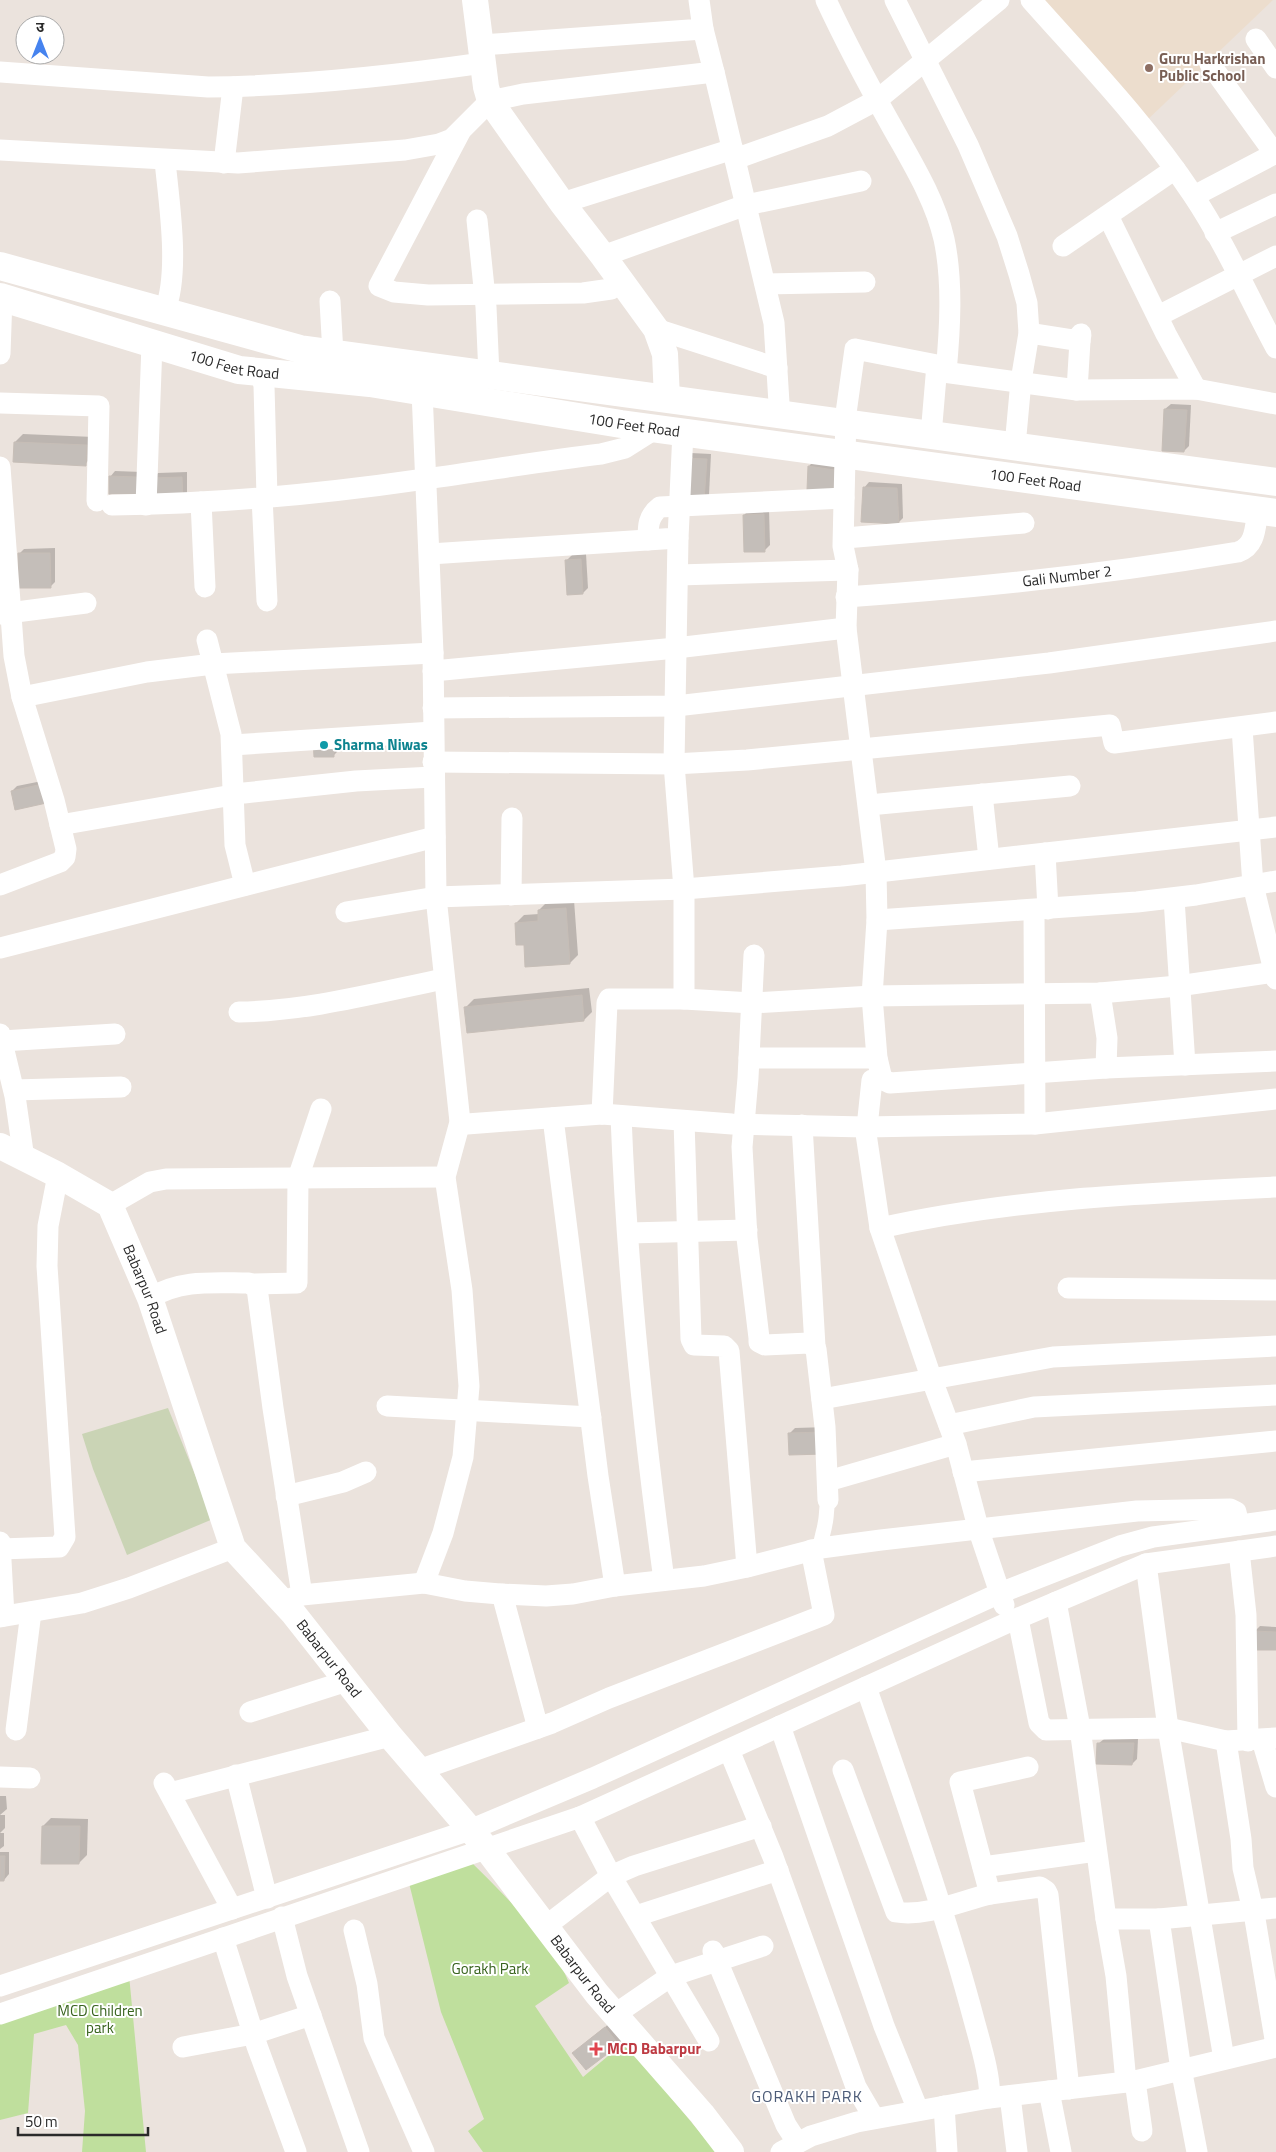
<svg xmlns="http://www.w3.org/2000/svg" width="1276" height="2152" viewBox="0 0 1276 2152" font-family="'Titillium Web','Noto Sans Devanagari',sans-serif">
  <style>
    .education { fill: #ecddcd }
    .green { fill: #bfdf9d }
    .cemetery { fill: #cad4b5 }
    .shadow { fill: #0003 }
    .building { fill: #c4beb9; stroke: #c7beb7 }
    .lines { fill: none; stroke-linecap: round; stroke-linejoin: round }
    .pedestrian { stroke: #fff; stroke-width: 15 }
    .minor { stroke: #fff; stroke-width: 21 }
    .tertiary { stroke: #fff; stroke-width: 26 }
    .secondary { stroke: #fff; stroke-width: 28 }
    .education-dot { fill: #8d6e63; stroke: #fff; stroke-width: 2 }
    .culture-dot { fill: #0f9aa8; stroke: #fff; stroke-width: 2 }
    .health-dot { fill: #e0444e; stroke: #fff; stroke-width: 2 }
    .labels { text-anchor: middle; stroke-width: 4; stroke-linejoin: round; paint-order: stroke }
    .education-label { font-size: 15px; font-weight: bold; fill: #785e54; stroke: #fff; text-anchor: start }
    .street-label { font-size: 15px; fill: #2a2a2a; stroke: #fff }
    .culture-label { font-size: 15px; font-weight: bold; fill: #0d838f; stroke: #fff; text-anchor: start }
    .park-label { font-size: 15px; fill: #38631e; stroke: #fff }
    .health-label { font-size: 15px; font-weight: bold; fill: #be3a42; stroke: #fff; text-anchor: start }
    .neighbourhood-label { font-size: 16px; letter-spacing: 1px; fill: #4d5c78; stroke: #fff }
  </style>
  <rect width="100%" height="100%" fill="#ebe3dd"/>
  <!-- education -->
  <polygon class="education" points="1040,0 1273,0 1143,124"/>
  <!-- green -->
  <g class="green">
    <path d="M468 1859C499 1890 554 1942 569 1983L535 2006 583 2077 620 2046 631 2049 716 2152H483L468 2131 484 2119 441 2012 409 1883Z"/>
    <polygon points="129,1975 146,2152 82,2152 85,2111 78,2045 66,2025 34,2034 28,2113 0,2120 0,2020"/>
  </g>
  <!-- cemetery -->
  <polygon class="cemetery" points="168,1408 213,1519 127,1555 93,1469 82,1434"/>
  <!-- shadow -->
  <g class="shadow">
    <polygon points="1171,404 1191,405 1189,446 1184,451 1165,409"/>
    <polygon points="23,434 94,437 93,456 85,464 15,442"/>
    <polygon points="691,453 711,454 709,495 704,500"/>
    <polygon points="814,461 845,466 845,484 809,466"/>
    <polygon points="115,471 142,472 142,488 110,477"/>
    <polygon points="187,472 187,495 153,478 158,473"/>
    <polygon points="869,482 902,484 903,518 898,523 864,488"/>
    <polygon points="769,509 770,545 765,550 744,515 749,510"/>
    <polygon points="55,548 55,582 50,587 19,554 24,549"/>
    <polygon points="586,554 588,588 583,593 567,560 572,555"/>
    <polygon points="338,733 338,751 333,756 315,756"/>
    <polygon points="52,779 55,795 12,791 17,786"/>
    <polygon points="574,900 578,955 570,963 525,943 516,923 524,915 539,914 539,910 547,902"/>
    <polygon points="589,988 592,1012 584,1020 466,1007 474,999"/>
    <polygon points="828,1427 823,1452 790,1433 795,1428"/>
    <polygon points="1260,1626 1276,1627 1276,1649 1255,1631"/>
    <polygon points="1104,1739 1138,1739 1137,1759 1132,1764 1098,1744"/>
    <polygon points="0,1796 6,1796 7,1809 0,1815 5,1815 5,1828 0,1833 4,1833 4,1846 0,1849"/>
    <polygon points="51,1818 88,1819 87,1855 79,1863 43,1826"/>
    <polygon points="0,1852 9,1852 9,1874 4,1880 0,1880"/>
    <polygon points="610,2023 623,2039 618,2044 579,2048"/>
  </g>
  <!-- building -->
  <g class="building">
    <polygon points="1164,409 1187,410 1184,452 1162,451"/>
    <polygon points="14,442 87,445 86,466 13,462"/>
    <polygon points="684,458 707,459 704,501 682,500"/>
    <polygon points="808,466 841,471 840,490 807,490"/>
    <polygon points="109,476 138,477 137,494 109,494"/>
    <polygon points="182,477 183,501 153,502 152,478"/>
    <polygon points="863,487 897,488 899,524 861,522"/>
    <polygon points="764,514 765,552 744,552 743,515"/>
    <polygon points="18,553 50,553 51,588 18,588"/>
    <polygon points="581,559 583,594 567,595 565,560"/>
    <polygon points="334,738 334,757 314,757 313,739"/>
    <polygon points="47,783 51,802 15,810 11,791"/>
    <polygon points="566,908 570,964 525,967 524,945 516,945 515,923 538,921 538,910"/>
    <polygon points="582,995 584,1021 467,1033 464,1007"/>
    <polygon points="823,1432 824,1454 789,1455 788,1433"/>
    <polygon points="1254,1631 1276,1632 1276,1650 1253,1650"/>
    <polygon points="1097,1743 1134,1743 1132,1765 1096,1764"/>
    <polygon points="42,1826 80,1826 79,1864 41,1864"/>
    <polygon points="0,1856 5,1856 4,1881 0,1881"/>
    <polygon points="605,2027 619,2045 586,2070 572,2053"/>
  </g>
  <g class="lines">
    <!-- pedestrian -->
    <path class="pedestrian" d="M821 1548C820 1538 824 1533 825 1524 827 1516 826 1509 828 1500"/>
    <!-- minor -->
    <g class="minor">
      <path d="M826 0C846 43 868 84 891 125 911 161 935 199 944 239 953 281 950 330 946 372"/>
      <polyline points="895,0 968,145 1007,236 1019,274 1027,303 1029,333 1021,381 1015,446"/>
      <path d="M1031 0C1087 63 1146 124 1193 195 1225 243 1249 298 1276 348"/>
      <polyline points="1256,39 1276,68"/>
      <polyline points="481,45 703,29 699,0"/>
      <polyline points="1210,64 1275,154"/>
      <path d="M0 72 208 87C301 86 392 76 483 63"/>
      <polyline points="714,72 774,323 779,403 777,414"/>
      <polyline points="460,132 379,286 394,292 428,295 583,293 611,289 621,281"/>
      <polyline points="0,150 238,163 405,150 439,144 452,139 490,101 523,94 714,72 703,29"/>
      <polyline points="735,159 828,126 877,100 999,0"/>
      <polyline points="224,163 233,87"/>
      <polyline points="1194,196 1276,153"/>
      <polyline points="562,203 733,149"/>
      <polyline points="1108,216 1166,334 1196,389"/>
      <polyline points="477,220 486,307 489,375"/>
      <polyline points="1215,233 1276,204"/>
      <polyline points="1063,246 1175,169"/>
      <polyline points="603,256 746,205 861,181"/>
      <polyline points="765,284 865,282"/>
      <polyline points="330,301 333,354"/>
      <path d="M165 310C180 272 169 202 165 161"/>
      <polyline points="1158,316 1276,256"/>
      <polyline points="656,329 777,368"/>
      <polyline points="1029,333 1080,341 1081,334"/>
      <polyline points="0,354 2,297"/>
      <polyline points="936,371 1077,390 1196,389 1276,404"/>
      <polyline points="261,373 264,386 267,497"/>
      <polyline points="1077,390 1080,341"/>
      <polyline points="422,391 433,653 436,897 460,1122 445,1177 462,1290 469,1386 463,1457 443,1533 424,1583"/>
      <polyline points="0,403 99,406 97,501"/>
      <polyline points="0,467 14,656 22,697 54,800 66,849 65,857 60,862 0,885"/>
      <polyline points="262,497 267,601"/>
      <polyline points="201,502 205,587"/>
      <path d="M112 505C217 504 322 494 425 479 484 471 542 461 601 454L625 448 655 429"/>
      <polyline points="146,505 152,344"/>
      <polyline points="678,538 674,764 684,889 684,999"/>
      <polyline points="845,538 1024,523"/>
      <path d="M648 540C648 526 648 516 660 507L844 498"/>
      <polyline points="430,554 678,538 683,432"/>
      <polyline points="678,575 848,570"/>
      <path id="s1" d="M846 597C977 588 1108 574 1238 552 1256 546 1255 527 1258 510"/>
      <polyline points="0,614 86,603"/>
      <polyline points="207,640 231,734 235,845 245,885"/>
      <polyline points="433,671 676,648 846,628"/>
      <polyline points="22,697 147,672 213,664 433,653"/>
      <polyline points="433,708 676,706 1049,663 1276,631"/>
      <polyline points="1242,728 1253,885 1276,979"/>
      <polyline points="232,745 433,732"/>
      <polyline points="433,762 674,764 747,760 1110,725 1114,743 1276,722"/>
      <polyline points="982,794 989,859"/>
      <polyline points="869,805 1070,786"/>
      <polyline points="60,825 244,793 356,781 433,777"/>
      <polyline points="1045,853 1048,909"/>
      <polyline points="511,895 512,818"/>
      <polyline points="1174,899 1185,1065"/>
      <polyline points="1034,910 1035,1124"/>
      <polyline points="346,912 436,897 684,889 842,876 1276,827"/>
      <polyline points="877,920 1137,902 1196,895 1276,881"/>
      <polyline points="0,948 435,837"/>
      <polyline points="754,955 748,1078 742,1147 747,1238 759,1338 759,1342 765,1345 809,1343 816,1349 825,1427 828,1500"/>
      <polyline points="1100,993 1107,1038 1106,1068"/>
      <path d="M239 1012C308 1011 375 993 444 979"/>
      <polyline points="0,1034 15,1096 24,1159"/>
      <polyline points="2,1041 115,1034"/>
      <polyline points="749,1058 877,1058"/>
      <polyline points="882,1079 877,1058 872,996 877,920 876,872 846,628 848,570 843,546 846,413 855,349 937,365 931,435"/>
      <polyline points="14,1090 121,1087"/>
      <polyline points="602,1114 607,1003 609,999 684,999 752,1003 872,996 1100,993 1178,986 1274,972"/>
      <path d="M621 1116C627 1271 643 1426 664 1580"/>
      <polyline points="553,1118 598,1476 615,1586"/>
      <polyline points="684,1121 691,1339 694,1345 724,1346 729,1351 747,1567"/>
      <polyline points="460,1122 467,1124 602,1114 732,1124 865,1127 1035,1124 1276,1099"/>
      <polyline points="802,1125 815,1346"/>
      <polyline points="865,1127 880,1228 932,1380 956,1444 979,1531 1004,1605"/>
      <polyline points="867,1127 872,1080 882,1079 890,1083 1106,1068 1276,1061"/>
      <polyline points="110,1205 150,1182 166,1179 445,1177"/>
      <path d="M880 1228C1009 1199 1144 1193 1276 1187"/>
      <polyline points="629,1233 747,1230"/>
      <polyline points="254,1284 297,1283 298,1178 321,1109"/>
      <polyline points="1068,1288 1276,1290"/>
      <path d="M150 1298C181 1279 214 1283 249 1283L257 1288 273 1408 302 1595"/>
      <polyline points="822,1399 1053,1357 1276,1346"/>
      <polyline points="387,1406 591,1417"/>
      <polyline points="949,1425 1034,1407 1276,1395"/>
      <polyline points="963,1472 1276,1441"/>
      <polyline points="828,1481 956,1444"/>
      <polyline points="286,1496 343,1482 366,1472"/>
      <polyline points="0,1542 4,1616"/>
      <polyline points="0,1549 59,1547 65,1537 47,1266 48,1226 58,1175"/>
      <polyline points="1239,1551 1246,1615 1248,1741"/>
      <polyline points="1146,1564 1168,1728 1224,2059"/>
      <polyline points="502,1594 538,1728"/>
      <polyline points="282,1601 302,1595 424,1583 465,1591 500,1594 546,1596 573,1594 615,1586 704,1576 747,1567 821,1548 881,1540 1137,1511 1230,1509 1236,1512 1239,1525"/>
      <polyline points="1056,1602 1080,1728 1106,1919 1116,1976 1126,2082"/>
      <polyline points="0,1617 82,1603 129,1588 233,1548"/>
      <polyline points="1018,1619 1039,1723 1046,1730 1168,1728 1226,1741 1276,1738"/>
      <path d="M866 1687C904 1797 944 1907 974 2020 979 2039 992 2080 989 2098"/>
      <polyline points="250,1712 347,1681"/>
      <polyline points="780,1726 884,2026 918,2110"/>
      <polyline points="16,1730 31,1612"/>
      <polyline points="1262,1740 1276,1787"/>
      <polyline points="1226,1741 1241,1839 1243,1868 1255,1919 1276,2045"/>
      <polyline points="729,1750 773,1857 856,2087 874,2118"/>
      <polyline points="1028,1767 960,1782 990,1894 1040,1887 1046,1891 1048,1895 1069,2089"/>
      <polyline points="419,1770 552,1723 609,1698 824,1615 811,1550"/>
      <path d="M843 1770 896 1912C926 1917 961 1901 990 1894"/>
      <polyline points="236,1775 267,1898"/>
      <polyline points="0,1777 30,1778"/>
      <polyline points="164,1783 232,1909"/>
      <polyline points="170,1793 390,1736"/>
      <polyline points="580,1817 611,1876 709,2041"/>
      <polyline points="983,1867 1096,1851"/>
      <polyline points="636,1916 778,1870"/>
      <polyline points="282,1917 297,1976 359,2152"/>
      <polyline points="1106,1919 1159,1919 1276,1908"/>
      <polyline points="1159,1919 1180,2063 1197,2152"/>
      <polyline points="546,1926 611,1876 634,1866 761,1826"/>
      <polyline points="354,1930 367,1984 374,2038 424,2152"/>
      <polyline points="223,1938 257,2046 296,2152"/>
      <polyline points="713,1951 786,2125 797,2142"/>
      <polyline points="0,1986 470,1830 593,1778 1000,1593 1120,1546 1153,1537 1276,1520"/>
      <polyline points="0,2014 580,1817 1009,1622 1146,1564 1276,1546"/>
      <polyline points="614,2015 671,1976 763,1946"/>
      <polyline points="183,2047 253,2034 311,2015"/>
      <polyline points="1135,2081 1142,2131"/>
      <polyline points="1049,2091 1061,2152"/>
      <polyline points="1010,2096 1017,2152"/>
      <polyline points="944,2106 947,2152"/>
      <polyline points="781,2152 811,2136 857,2122 989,2098 1135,2081 1276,2047"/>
    </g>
    <!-- tertiary -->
    <g class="tertiary">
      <polyline points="475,0 486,87 490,101 562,203 603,256 656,329 665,354 667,399"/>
      <path id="s2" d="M0 1146 58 1175 110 1205 150 1298 233 1548 293 1613 390 1736 486 1848 597 1994 702 2114 731 2152"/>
    </g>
    <!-- secondary -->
    <g class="secondary">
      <polyline points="0,266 300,349 1276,482"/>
      <path id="s3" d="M0 297 239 370 370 383 621 424 1276 513"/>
    </g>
  </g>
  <!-- markers -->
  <circle class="education-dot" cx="1149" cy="68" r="5"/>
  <circle class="culture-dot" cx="324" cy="745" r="5"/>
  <path class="health-dot" d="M593.5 2041.5h5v5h5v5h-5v5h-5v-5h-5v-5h5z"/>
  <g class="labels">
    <!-- education labels -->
    <g class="education-label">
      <text x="1159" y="64">Guru Harkrishan<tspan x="1159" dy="17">Public School</tspan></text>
    </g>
    <!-- street labels -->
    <g class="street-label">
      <text dy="5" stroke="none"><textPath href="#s3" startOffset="244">100 Feet Road</textPath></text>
      <text dy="5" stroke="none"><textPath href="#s3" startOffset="649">100 Feet Road</textPath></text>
      <text dy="5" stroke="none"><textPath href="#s3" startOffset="1054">100 Feet Road</textPath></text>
      <text dy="5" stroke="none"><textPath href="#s1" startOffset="222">Gali Number 2</textPath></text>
      <text dy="5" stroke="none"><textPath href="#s2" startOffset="216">Babarpur Road</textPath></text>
      <text dy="5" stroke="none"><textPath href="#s2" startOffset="636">Babarpur Road</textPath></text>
      <text dy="5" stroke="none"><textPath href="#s2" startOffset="1041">Babarpur Road</textPath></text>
    </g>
    <!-- culture labels -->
    <g class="culture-label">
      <text x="334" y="750">Sharma Niwas</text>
    </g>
    <!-- park labels -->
    <g class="park-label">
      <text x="490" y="1974">Gorakh Park</text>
      <text x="100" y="2016">MCD Children<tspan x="100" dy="17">park</tspan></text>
    </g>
    <!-- health labels -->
    <g class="health-label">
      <text x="607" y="2054">MCD Babarpur</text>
    </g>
    <!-- neighbourhood labels -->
    <g class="neighbourhood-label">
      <text x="807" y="2102">GORAKH PARK</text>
    </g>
  </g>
  <!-- north arrow -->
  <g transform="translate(40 40)"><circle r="24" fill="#ffffff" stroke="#aaaaaa"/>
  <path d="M0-4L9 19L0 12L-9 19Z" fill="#4683ef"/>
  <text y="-8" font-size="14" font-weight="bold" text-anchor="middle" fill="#2a2a2a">उ</text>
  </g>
  <!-- scale -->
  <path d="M18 2127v8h130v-8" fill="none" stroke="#2a2a2a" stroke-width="2.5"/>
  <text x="25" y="2127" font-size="15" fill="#2a2a2a" stroke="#ffffff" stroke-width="4" paint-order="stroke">50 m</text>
</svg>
